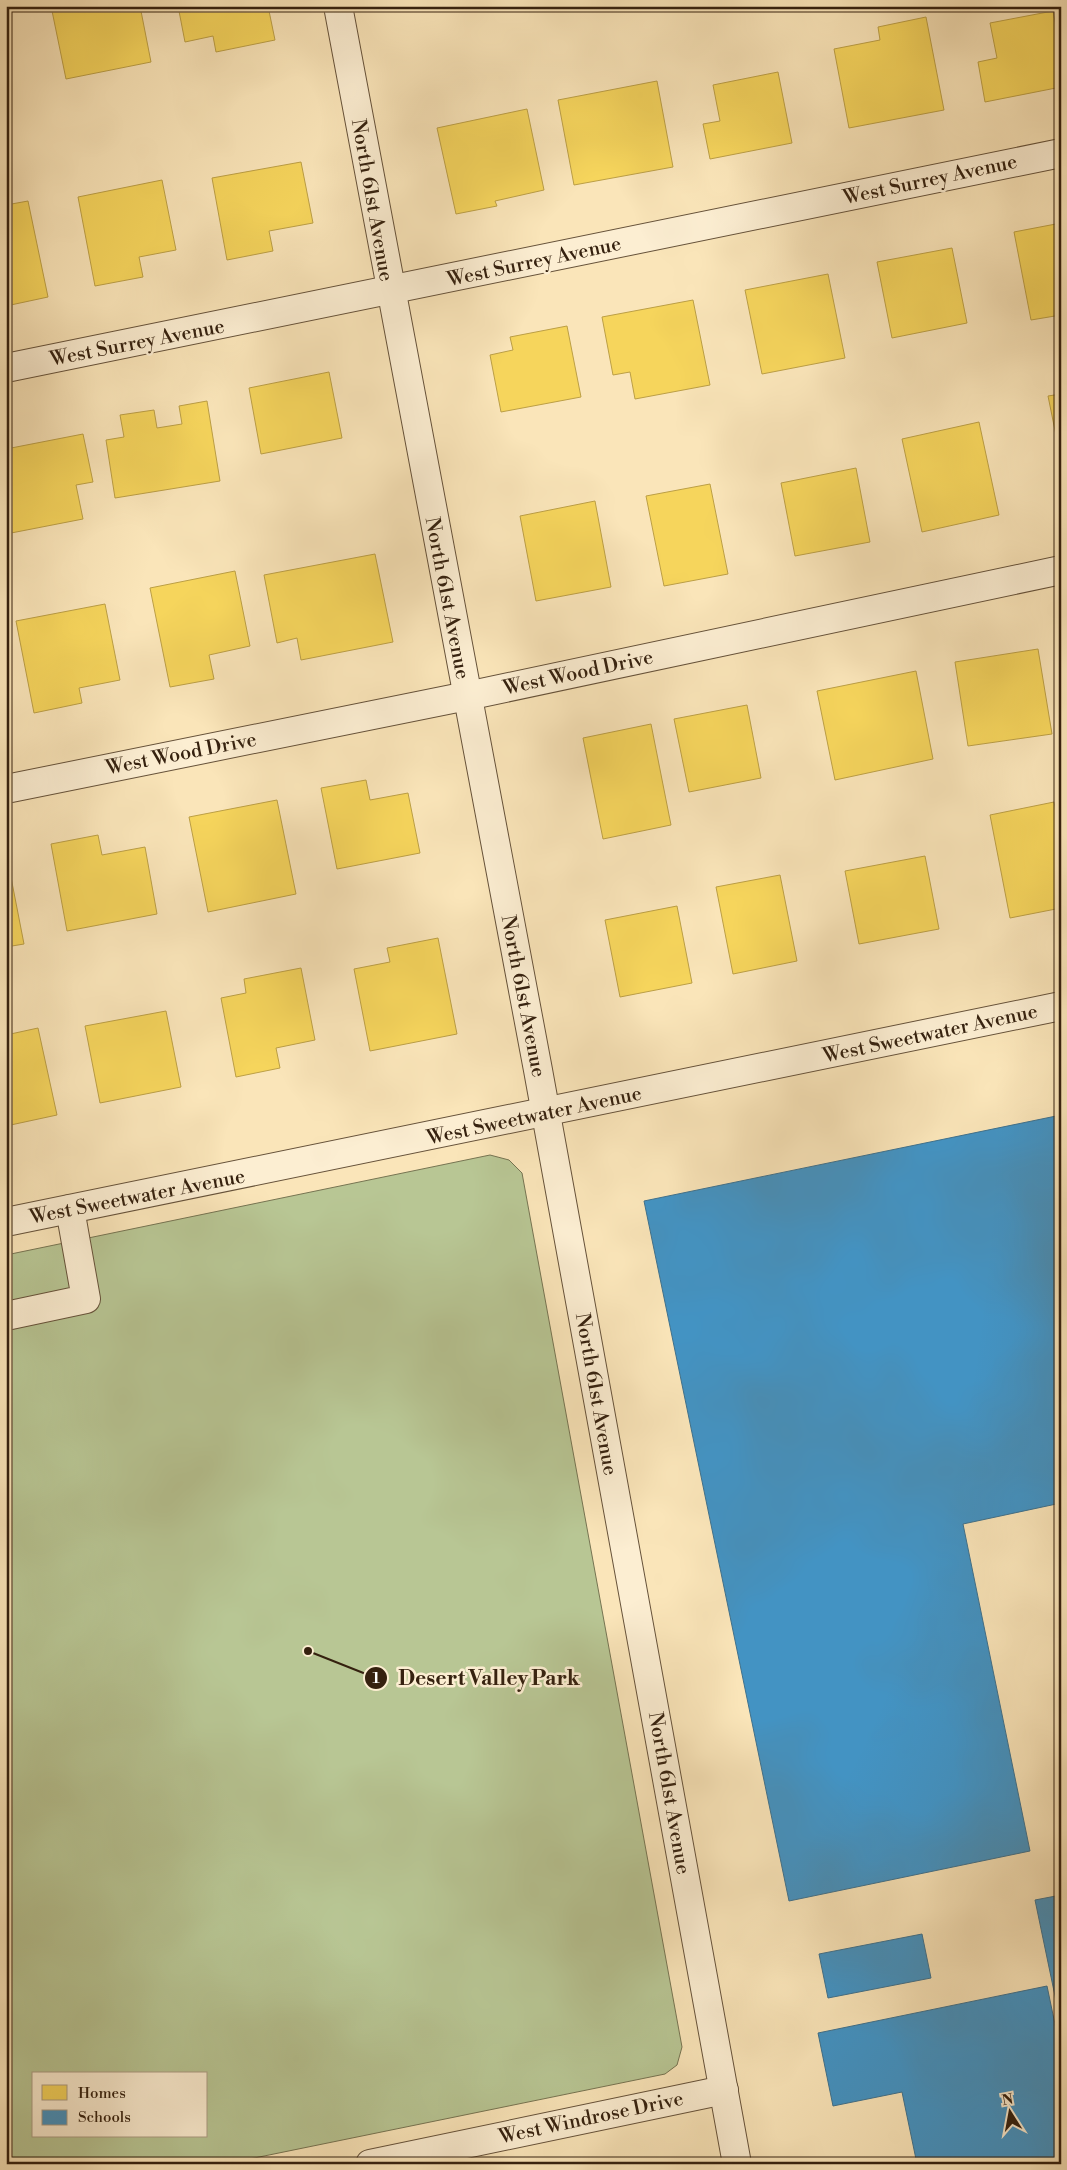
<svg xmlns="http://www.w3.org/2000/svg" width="1067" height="2170" viewBox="0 0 1067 2170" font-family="'Libre Bodoni',serif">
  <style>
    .green { fill: #b8c694; stroke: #767452; fill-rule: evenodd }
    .homes { fill: #f6d55c; stroke: #bc9f45 }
    .schools { fill: #4393c3; stroke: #3f718d }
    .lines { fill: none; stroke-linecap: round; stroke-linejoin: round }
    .minor-casing { stroke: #66523a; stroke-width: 30 }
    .minor { stroke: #fceed2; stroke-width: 28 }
    .labels { text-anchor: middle; stroke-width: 5; stroke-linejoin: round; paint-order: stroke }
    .street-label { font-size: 20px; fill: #35210f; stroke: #fceed2 }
    .leader { fill: none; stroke: #35210f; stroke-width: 2 }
    .callout-dot { fill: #35210f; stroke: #fceed2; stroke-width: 2 }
    .mark-label { font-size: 15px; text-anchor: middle; font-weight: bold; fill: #fff }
    .callout-label { font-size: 21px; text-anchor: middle; font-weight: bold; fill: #35210f; stroke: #fceed2; stroke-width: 5; stroke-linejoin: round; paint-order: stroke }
  </style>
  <rect width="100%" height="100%" fill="#fae5b9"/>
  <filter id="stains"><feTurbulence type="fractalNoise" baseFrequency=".004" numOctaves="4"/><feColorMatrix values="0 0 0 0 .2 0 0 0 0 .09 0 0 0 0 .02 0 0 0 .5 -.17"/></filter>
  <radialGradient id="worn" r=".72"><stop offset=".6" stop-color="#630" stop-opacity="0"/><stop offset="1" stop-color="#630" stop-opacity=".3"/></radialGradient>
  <!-- green -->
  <path class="green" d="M490 1155 509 1160 522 1173 682 2047 677 2065 665 2074 225 2164H6V1255ZM34 2074H206V2136H34Z"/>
  <!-- homes -->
  <g class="homes">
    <polygon points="51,6 140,6 151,62 66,79"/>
    <polygon points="178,6 268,6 275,40 216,52 213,36 185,42"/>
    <polygon points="1053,11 1061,53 1061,87 985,102 978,62 997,58 990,23"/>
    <polygon points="926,17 944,110 849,128 834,49 880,40 878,27"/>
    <polygon points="778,72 792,143 710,159 703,124 720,121 713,85"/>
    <polygon points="657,81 673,167 574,185 558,100"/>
    <polygon points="527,109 544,190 495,201 497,206 456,214 437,128"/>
    <polygon points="301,162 313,223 269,231 273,251 227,260 212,178"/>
    <polygon points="162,180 176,250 139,257 143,277 95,286 78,197"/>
    <polygon points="28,201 48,297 6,306 6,205"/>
    <polygon points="1061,223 1061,315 1031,320 1014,232"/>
    <polygon points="952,248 967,323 892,338 877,262"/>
    <polygon points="828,274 845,358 762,374 745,290"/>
    <polygon points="693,300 710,385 635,399 630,372 613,375 602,317"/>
    <polygon points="567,326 581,397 501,412 490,355 513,350 510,337"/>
    <polygon points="329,372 342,438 261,454 249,388"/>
    <polygon points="1061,394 1061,460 1048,396"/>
    <polygon points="207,401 220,481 115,498 106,440 124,437 120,415 154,410 157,428 182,424 179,406"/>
    <polygon points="979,422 999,515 922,532 902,439"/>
    <polygon points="83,434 93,482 76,485 83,519 6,534 6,449"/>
    <polygon points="856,468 870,542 795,556 781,483"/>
    <polygon points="710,484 728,574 664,586 646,496"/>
    <polygon points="595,501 611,587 536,601 520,516"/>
    <polygon points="375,554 393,642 301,660 297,638 277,643 264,575"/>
    <polygon points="235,571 250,646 209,655 214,679 170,687 150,588"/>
    <polygon points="105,604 120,680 79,688 82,703 34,713 16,621"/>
    <polygon points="1038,649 1052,734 968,746 955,662"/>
    <polygon points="916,671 933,759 835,780 817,691"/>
    <polygon points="747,705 761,778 689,792 674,719"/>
    <polygon points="651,724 671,825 603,839 583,738"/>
    <polygon points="366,780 370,800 408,793 420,853 337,869 321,788"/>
    <polygon points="277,800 296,894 208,912 189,817"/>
    <polygon points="1054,802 1061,838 1061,908 1010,918 990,815"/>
    <polygon points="98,835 102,855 145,847 157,914 67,931 51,844"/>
    <polygon points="925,856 939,929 859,944 845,871"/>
    <polygon points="8,862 24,944 6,947 6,863"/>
    <polygon points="780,875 797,961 733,974 716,887"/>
    <polygon points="677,906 692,983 620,997 605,920"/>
    <polygon points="438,938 457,1034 370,1051 354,969 390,962 387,948"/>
    <polygon points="301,968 315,1040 276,1048 280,1068 236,1077 221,998 246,993 244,979"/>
    <polygon points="166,1011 181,1087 100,1103 85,1026"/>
    <polygon points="38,1028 57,1115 6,1126 6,1035"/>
  </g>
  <!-- schools -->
  <g class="schools">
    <polygon points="1061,1115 1061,1503 963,1524 1030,1851 789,1901 644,1201"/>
    <polygon points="1061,1895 1061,2020 1060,2020 1035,1900"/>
    <polygon points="922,1934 931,1978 828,1998 819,1954"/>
    <polygon points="1047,1986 1061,2053 1061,2164 917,2164 902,2092 833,2106 818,2033"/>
  </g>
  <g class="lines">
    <defs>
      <g id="minor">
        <polyline points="338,6 538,1070 737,2164"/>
        <polyline points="6,368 1061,153"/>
        <polyline points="6,789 467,696 1061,570"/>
        <polyline points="6,1222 1061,1006"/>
        <polyline points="6,1316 86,1299 70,1209"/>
        <polyline points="370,2164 724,2090"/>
      </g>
    </defs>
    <!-- minor casing -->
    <use href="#minor" class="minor-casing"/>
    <!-- minor -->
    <use href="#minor" class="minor"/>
  </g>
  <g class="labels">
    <!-- street labels -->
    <g class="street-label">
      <text transform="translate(930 179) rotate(-12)" y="7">West Surrey Avenue</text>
      <text transform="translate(373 200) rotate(80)" y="7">North 61st Avenue</text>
      <text transform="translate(534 261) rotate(-12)" y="7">West Surrey Avenue</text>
      <text transform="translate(137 342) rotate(-11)" y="7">West Surrey Avenue</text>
      <text transform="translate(448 598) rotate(79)" y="7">North 61st Avenue</text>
      <text transform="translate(578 672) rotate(-12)" y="7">West Wood Drive</text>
      <text transform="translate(181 753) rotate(-11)" y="7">West Wood Drive</text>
      <text transform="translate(524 996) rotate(79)" y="7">North 61st Avenue</text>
      <text transform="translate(930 1033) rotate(-12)" y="7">West Sweetwater Avenue</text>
      <text transform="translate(534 1115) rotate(-12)" y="7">West Sweetwater Avenue</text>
      <text transform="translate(137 1196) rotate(-11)" y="7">West Sweetwater Avenue</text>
      <text transform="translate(597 1394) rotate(80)" y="7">North 61st Avenue</text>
      <text transform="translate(670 1793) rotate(80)" y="7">North 61st Avenue</text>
      <text transform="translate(591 2117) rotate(-12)" y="7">West Windrose Drive</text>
    </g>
  </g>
  <!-- callouts -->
  <path class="leader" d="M308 1651L376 1678"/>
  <g class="callout-dot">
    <circle cx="308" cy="1651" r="5"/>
    <circle cx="376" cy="1678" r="12"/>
  </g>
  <g class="mark-label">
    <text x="376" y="1683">1</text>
  </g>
  <g class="callout-label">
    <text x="489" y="1685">Desert Valley Park</text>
  </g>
  <!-- margin -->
  <rect width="1067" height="2170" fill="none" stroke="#fae5b9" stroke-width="25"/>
  <rect x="8" y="8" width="1052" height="2155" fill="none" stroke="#35210f" stroke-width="2.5"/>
  <rect x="12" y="12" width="1042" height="2145" fill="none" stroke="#35210f"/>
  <!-- legend -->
  <rect x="32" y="2072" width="175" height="65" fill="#fceed2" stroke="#ac9c84"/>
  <rect x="42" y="2085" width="25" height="15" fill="#f6d55c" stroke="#ac9c84"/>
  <text x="78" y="2098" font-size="15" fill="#35210f">Homes</text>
  <rect x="42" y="2110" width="25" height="15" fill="#4393c3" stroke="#ac9c84"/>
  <text x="78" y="2122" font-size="15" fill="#35210f">Schools</text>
  <!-- north arrow -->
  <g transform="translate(1010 2112) rotate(349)" stroke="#fceed2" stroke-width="4" paint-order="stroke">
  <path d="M0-4L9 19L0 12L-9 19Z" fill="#35210f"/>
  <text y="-8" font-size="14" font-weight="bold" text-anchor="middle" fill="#35210f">N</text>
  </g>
  <rect width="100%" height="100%" filter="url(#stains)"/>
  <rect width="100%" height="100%" fill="url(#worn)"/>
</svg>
